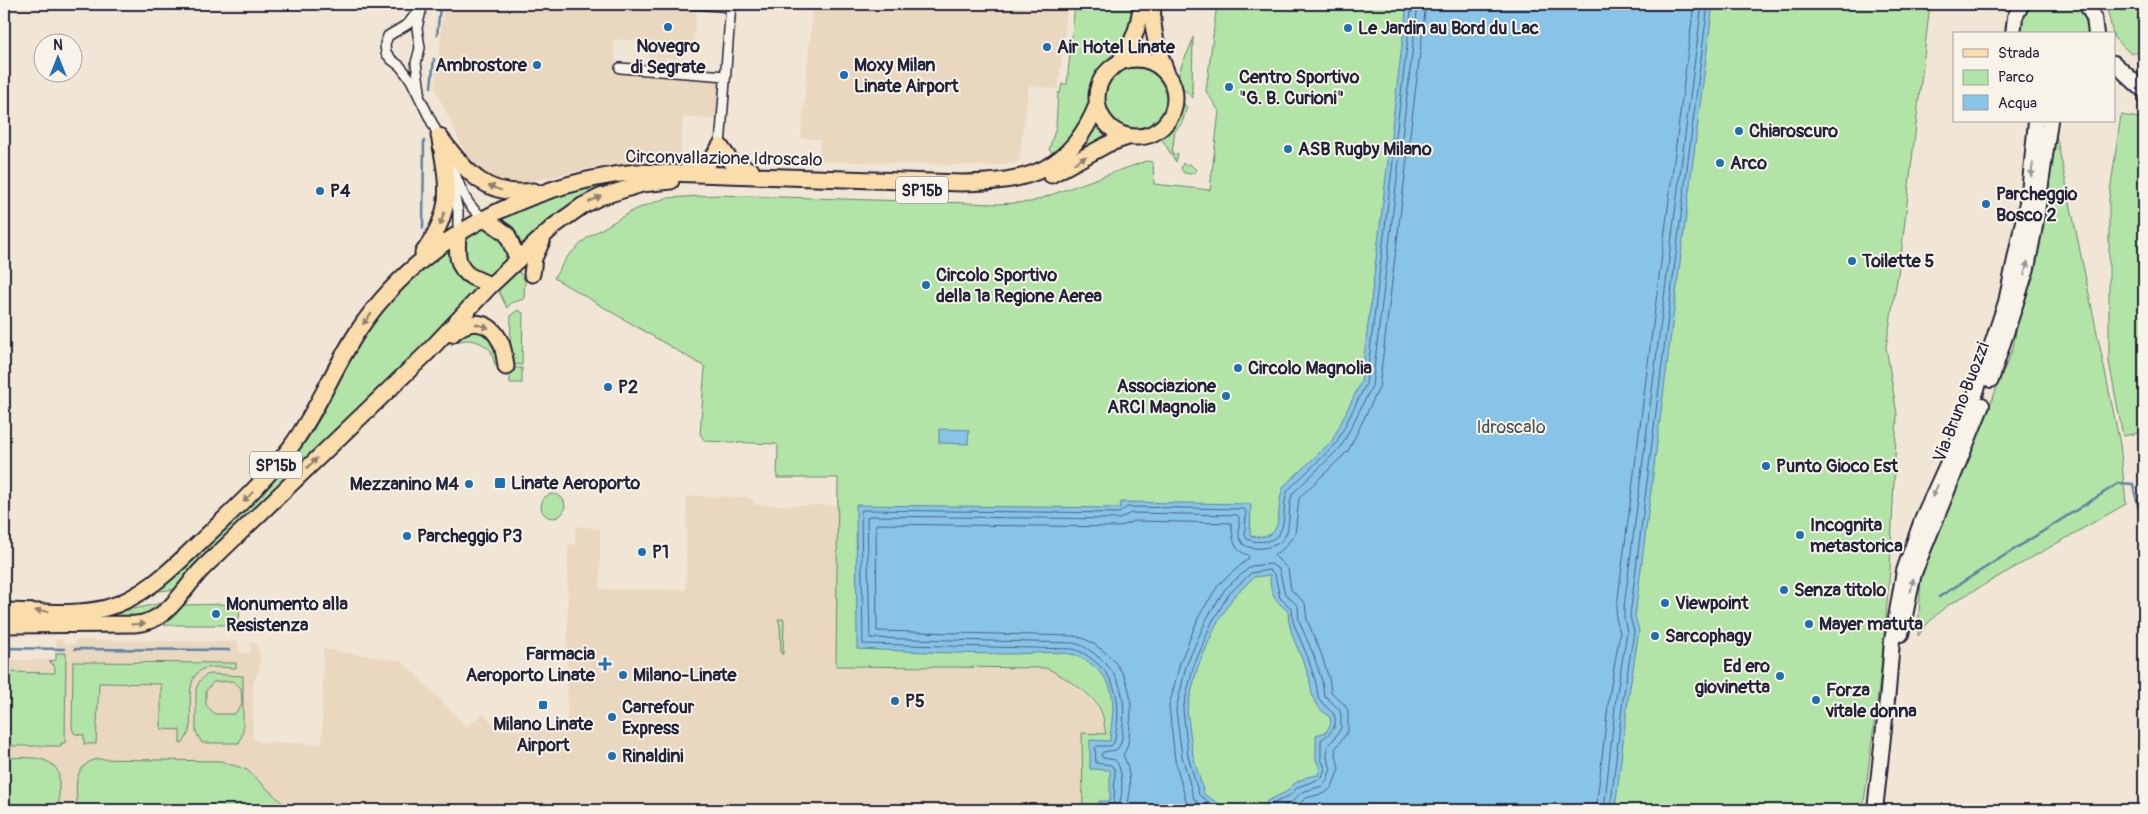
<svg xmlns="http://www.w3.org/2000/svg" width="2148" height="814" viewBox="0 0 2148 814" font-family="Pangolin,sans-serif">
  <style>
    .built { fill: #ead7bf; fill-rule: evenodd }
    .green { fill: #b1e4a6; stroke: #6a8370; fill-rule: evenodd }
    .water { fill: #87c4e7; stroke: #5f83a2 }
    .lines { fill: none; stroke-linecap: round; stroke-linejoin: round }
    .shore { stroke: #4a6380; stroke-width: 1 }
    .stream { stroke: #5f83a2; stroke-width: 2.5 }
    .minor-casing { stroke: #22223b; stroke-width: 12 }
    .secondary-casing { stroke: #22223b; stroke-width: 18 }
    .primary-casing { stroke: #22223b; stroke-width: 19 }
    .minor { stroke: #f7f3e8; stroke-width: 9 }
    .secondary { stroke: #f7f3e8; stroke-width: 14 }
    .primary { stroke: #faddab; stroke-width: 15 }
    .oneway { fill: #8e8073 }
    .oneway2 { fill: #97959a }
    .poi-dot { fill: #1f6fb2; stroke: #f7f3e8; stroke-width: 2 }
    .labels { text-anchor: middle; stroke-width: 4; stroke-linejoin: round; paint-order: stroke }
    .shield { fill: #f7f3e8; stroke: #62616f; stroke-width: 1 }
    .shield-label { font-size: 16px; font-weight: bold; fill: #22223b }
    .poi-label { font-size: 18px; font-weight: bold; fill: #22223b; stroke: #f7f3e8; text-anchor: start }
    .street-label { font-size: 18px; fill: #22223b; stroke: #f7f3e8 }
    .park-label { font-size: 18px; fill: #465256; stroke: #f7f3e8 }
  </style>
  <rect width="100%" height="100%" fill="#f1e6d5"/>
  <filter id="ink" filterUnits="userSpaceOnUse"><feTurbulence type="fractalNoise" baseFrequency=".02" numOctaves="2"/><feDisplacementMap in="SourceGraphic" scale="10" xChannelSelector="R" yChannelSelector="G"/><feConvolveMatrix kernelMatrix="1 2 1 2 8 2 1 2 1" color-interpolation-filters="sRGB"/></filter>
  <g filter="url(#ink)">
    <!-- built -->
    <g class="built">
      <path d="M444 4H697L693 49 680 48 679 59 665 58 664 71 726 76 722 120 683 117 680 161 604 165 512 186 487 177 466 154 435 89ZM613 39 642 41 649 46 647 70 617 67Z"/>
      <polygon points="811,4 1068,4 1058,89 1029,86 1019,162 994,166 819,161 820,140 801,138 813,4"/>
      <polygon points="687,496 745,497 752,499 755,505 838,505 836,666 1046,668 1068,679 1101,711 1106,734 1082,733 1083,810 4,810 4,660 56,660 56,640 63,640 65,644 74,644 77,640 238,642 240,653 250,653 250,643 256,643 260,653 259,670 253,684 253,738 258,742 322,744 323,649 402,661 467,727 483,713 499,730 567,731 568,545 575,544 575,528 578,528 578,526 600,529 600,589 686,590"/>
    </g>
    <!-- green -->
    <g class="green">
      <polygon points="1075,4 1134,4 1126,36 1104,65 1094,74 1090,90 1090,117 1061,153 1053,153 1049,150 1056,127 1058,93 1060,93 1062,84 1067,84"/>
      <path d="M1217 4H1930L1901 255 1886 347 1897 414 1890 570 1881 671 1863 810H1083L1082 733 1106 734C1104 727 1104 717 1101 711 1092 693 1063 676 1046 668L836 666 838 478H777L778 446 776 444 705 441 700 434 705 367 554 278 567 257 588 237 634 210 666 198 719 195 998 204 1031 202 1146 161 1153 162 1154 184 1210 190 1219 111 1206 91Z"/>
      <polygon points="2031,4 2077,4 2086,16 2089,34 2019,34 2021,16"/>
      <polygon points="2106,4 2144,4 2144,53 2130,53 2114,38"/>
      <path d="M1193 37 1192 90 1193 98 1178 84C1178 63 1189 56 1193 37Z"/>
      <circle cx="1136" cy="100" r="32"/>
      <polygon points="1184,104 1187,107 1182,123 1175,131 1172,153 1174,155 1178,153 1176,162 1161,138 1177,122"/>
      <polygon points="2121,115 2144,119 2144,432 2123,436 2109,362 2109,199"/>
      <polygon points="2054,125 2120,444 2126,504 1945,607 1927,624 1918,636 1921,574 2013,348"/>
      <polygon points="1094,127 1102,130 1108,138 1062,162"/>
      <path d="M1183 163 1186 166 1189 163 1196 170C1194 175 1189 174 1184 173L1181 169Z"/>
      <path d="M640 178 519 247 514 235 502 218C541 196 596 183 640 178Z"/>
      <path d="M482 228C517 229 510 279 484 274 478 274 471 268 466 266L464 241 466 237Z"/>
      <polygon points="448,251 451,251 479,288 423,350 211,552 208,551 206,547 253,501 364,332 398,292 417,274"/>
      <polygon points="517,269 525,280 524,299 511,303 507,308 497,288"/>
      <polygon points="518,310 523,313 522,365 510,364 511,315"/>
      <path d="M478 330C494 338 497 348 500 364L495 365 491 351C480 340 466 336 451 345L463 333Z"/>
      <rect x="510" y="368" width="12" height="15"/>
      <circle cx="553" cy="506" r="12"/>
      <polygon points="198,552 205,560 178,589 151,592"/>
      <polygon points="162,603 166,605 149,617 90,618"/>
      <polygon points="233,604 240,607 239,621 235,625 164,625 182,605"/>
      <polygon points="778,619 784,619 783,654 781,654 780,625"/>
      <polygon points="56,653 66,653 65,743 61,743 61,746 4,746 4,672 55,673 55,667 49,661 56,660"/>
      <path d="M73 662 236 663V668C226 668 210 665 201 670 179 684 201 727 182 743H180V730L161 729V684L99 683 96 744H84V735L75 734 72 729Z"/>
      <path d="M210 674 243 676V732L239 743H202L196 732V689C199 681 202 676 210 674ZM233 681 241 688 242 705 234 714H215L206 705V691L213 682Z"/>
      <path d="M4 758C21 758 53 753 59 775V810H4Z"/>
      <path d="M96 759 221 761 247 770 290 810H77C77 788 71 768 96 759Z"/>
    </g>
    <!-- water -->
    <g class="water">
      <path d="M1407 4H1713L1636 608 1635 616 1639 631 1628 700 1615 810H1266L1267 801 1286 792 1295 783 1307 777 1318 775 1320 768 1316 760V735L1326 732 1331 724 1330 717C1324 712 1317 708 1314 700 1311 694 1311 685 1309 677 1302 655 1288 634 1288 611 1274 600 1270 593 1270 575L1254 577 1233 597 1216 625 1197 669 1187 710 1193 755 1204 794 1228 810H1098L1099 801H1110V770L1090 769V740L1110 741C1111 721 1118 696 1105 678 1098 669 1085 657 1075 655 1054 650 1031 654 1010 654 959 654 908 651 857 649L856 505 1120 508 1121 502 1251 504 1250 536C1289 543 1273 509 1284 486L1332 441 1361 382Z"/>
      <polygon points="939,429 969,430 968,444 939,443"/>
    </g>
    <g class="lines">
      <!-- shore -->
      <g class="shore">
        <path d="M1103 810 1104 807 1111 806 1114 802 1115 770 1111 765 1096 763 1095 748 1097 746H1111L1114 743C1121 712 1121 681 1093 660 1087 655 1081 651 1073 649L863 644 861 511 863 510 1119 513 1127 507 1244 509 1246 511 1245 535 1247 539C1253 542 1259 542 1267 541 1291 536 1280 506 1288 490L1336 444 1366 384 1412 4"/>
        <path d="M1116 810C1124 802 1124 768 1115 760L1103 758 1101 755 1103 752 1116 750C1123 744 1122 734 1123 725 1126 697 1120 673 1097 656 1090 650 1083 645 1073 643L870 638 867 518 870 516 1119 519 1131 513 1237 515 1239 517V537L1244 545C1252 549 1260 549 1268 547 1298 541 1284 512 1293 493L1341 447 1372 386 1418 4"/>
        <path d="M1126 810C1132 795 1131 769 1123 755 1129 746 1129 736 1130 725 1134 695 1127 669 1102 650 1093 643 1085 638 1074 636L877 631 876 524 1119 527 1134 521 1231 523C1234 538 1231 549 1248 555L1249 558 1219 584 1199 616 1180 663 1169 706 1175 760 1186 801 1194 810"/>
        <polyline points="1208,810 1194,799 1182,756 1176,710 1186,666 1206,620 1225,589 1251,566 1271,564 1279,569 1285,594 1298,606 1299,621 1314,656 1322,681 1324,695 1339,709 1341,715 1341,728 1334,739 1328,745 1327,757 1331,769 1326,782 1322,786 1302,792 1293,801 1277,810"/>
        <path d="M1220 810 1199 795 1188 756 1183 709 1193 668 1212 622 1229 594 1251 573 1269 570 1275 575 1280 598 1292 609 1293 622 1308 658 1316 683 1318 697 1323 704 1334 714C1338 727 1331 733 1321 740V759L1325 768 1322 778 1298 787 1289 796 1272 804 1271 810"/>
        <polyline points="1292,810 1306,798 1325,793 1332,787 1339,769 1335,749 1348,731 1348,711 1345,705 1331,692 1329,679 1321,653 1307,620 1305,603 1291,590 1288,569 1274,555 1284,548 1295,534 1299,498 1348,451 1379,388 1426,4"/>
        <polyline points="1596,810 1609,697 1620,633 1616,618 1617,606 1694,4"/>
        <polyline points="1604,810 1616,698 1627,632 1624,617 1624,607 1702,4"/>
        <polyline points="1610,810 1623,699 1634,632 1630,616 1631,607 1708,4"/>
      </g>
      <!-- stream -->
      <g class="stream">
        <polyline points="437,35 440,7"/>
        <polyline points="431,87 434,59"/>
        <polyline points="423,228 424,141"/>
        <polyline points="1939,597 2119,483 2133,484 2144,532"/>
        <polyline points="4,648 64,649"/>
        <polyline points="75,649 229,650"/>
      </g>
      <defs>
        <g id="minor">
          <polyline points="694,4 731,7"/>
          <polyline points="422,6 408,24 388,36 385,44 386,53 392,60 400,66 411,80 440,139"/>
          <polyline points="620,68 726,76"/>
          <polyline points="420,91 416,63 420,48 417,28 421,11"/>
          <polyline points="720,146 731,4"/>
          <path d="M448 155C458 178 462 206 486 219"/>
          <polyline points="451,180 458,211 458,234"/>
        </g>
        <g id="secondary">
          <polyline points="2086,4 2094,18 2096,34"/>
          <polyline points="2013,34 2015,17 2022,4"/>
          <polyline points="2114,63 2144,91"/>
          <polyline points="1991,380 2027,268 2035,226 2050,121"/>
          <polyline points="1901,634 1914,573 1982,405"/>
          <polyline points="1875,810 1888,691 1892,641 1904,571 1923,517 1965,425 2006,302 2029,193 2036,121"/>
        </g>
        <g id="primary">
          <path d="M1153 4C1151 29 1157 48 1166 71"/>
          <circle cx="1136" cy="98" r="39"/>
          <path d="M1119 63C1133 42 1139 29 1141 4"/>
          <path d="M439 136C466 171 485 198 534 191"/>
          <path d="M688 167C706 167 711 162 720 146L735 167 751 170"/>
          <polyline points="1051,175 1108,144 1128,137"/>
          <polyline points="486,219 507,234 518,260"/>
          <path d="M458 234C457 251 455 268 472 277 478 280 485 282 490 286"/>
          <path d="M423 253C453 211 449 189 440 140"/>
          <polyline points="532,274 534,258 542,241"/>
          <path d="M452 334C469 318 490 319 501 343 504 350 505 359 506 367"/>
          <path d="M4 611C37 611 73 616 106 608 144 598 175 566 202 540 233 511 264 482 290 448 317 412 333 369 358 331 419 239 528 183 637 172L962 183C1029 182 1070 171 1097 105"/>
          <path d="M4 625 135 624C163 623 179 597 195 577 202 568 210 561 218 554L427 353 490 286 554 226 582 206 600 197 642 184 671 181"/>
        </g>
      </defs>
      <!-- minor casing -->
      <use href="#minor" class="minor-casing"/>
      <!-- secondary casing -->
      <use href="#secondary" class="secondary-casing"/>
      <!-- primary casing -->
      <use href="#primary" class="primary-casing"/>
      <!-- minor -->
      <use href="#minor" class="minor"/>
      <!-- secondary -->
      <use href="#secondary" class="secondary"/>
      <!-- primary -->
      <use href="#primary" class="primary"/>
    </g>
    <!-- one-way arrows -->
    <defs><path id="oneway-solid" d="M-6-.8H1V-3.2L6.5 0L1 3.2V.8H-6Z" transform="scale(1.25)"/></defs>
    <g class="oneway">
      <use href="#oneway-solid" transform="translate(1080 160) rotate(-30)"/>
      <use href="#oneway-solid" transform="translate(495 188) rotate(-160)"/>
      <use href="#oneway-solid" transform="translate(595 199) rotate(-25)"/>
      <use href="#oneway-solid" transform="translate(442 219) rotate(109)"/>
      <use href="#oneway-solid" transform="translate(367 319) rotate(127)"/>
      <use href="#oneway-solid" transform="translate(482 326) rotate(18)"/>
      <use href="#oneway-solid" transform="translate(312 463) rotate(-44)"/>
      <use href="#oneway-solid" transform="translate(248 497) rotate(134)"/>
      <use href="#oneway-solid" transform="translate(42 611) rotate(-179)"/>
      <use href="#oneway-solid" transform="translate(138 624) rotate(-4)"/>
    </g>
    <g class="oneway2">
      <use href="#oneway-solid" transform="translate(2032 170) rotate(97)"/>
      <use href="#oneway-solid" transform="translate(2026 268) rotate(-76)"/>
      <use href="#oneway-solid" transform="translate(1935 491) rotate(115)"/>
      <use href="#oneway-solid" transform="translate(1912 585) rotate(-78)"/>
    </g>
  </g>
  <!-- markers -->
  <g class="poi-dot">
    <circle cx="668" cy="27" r="5"/>
    <circle cx="1348" cy="28" r="5"/>
    <circle cx="1047" cy="47" r="5"/>
    <circle cx="537" cy="65" r="5"/>
    <circle cx="844" cy="75" r="5"/>
    <circle cx="1229" cy="87" r="5"/>
    <circle cx="1739" cy="131" r="5"/>
    <circle cx="1288" cy="149" r="5"/>
    <circle cx="1720" cy="163" r="5"/>
    <circle cx="320" cy="191" r="5"/>
    <circle cx="1986" cy="204" r="5"/>
    <circle cx="1852" cy="261" r="5"/>
    <circle cx="926" cy="285" r="5"/>
    <circle cx="1238" cy="368" r="5"/>
    <circle cx="608" cy="387" r="5"/>
    <circle cx="1226" cy="396" r="5"/>
    <circle cx="1766" cy="466" r="5"/>
    <rect x="494" y="477" width="12" height="12" rx="2.5"/>
    <circle cx="469" cy="484" r="5"/>
    <circle cx="1800" cy="535" r="5"/>
    <circle cx="407" cy="536" r="5"/>
    <circle cx="642" cy="552" r="5"/>
    <circle cx="1784" cy="590" r="5"/>
    <circle cx="1665" cy="603" r="5"/>
    <circle cx="216" cy="614" r="5"/>
    <circle cx="1809" cy="624" r="5"/>
    <circle cx="1655" cy="636" r="5"/>
    <path d="M602.5 656.5h5v5h5v5h-5v5h-5v-5h-5v-5h5z"/>
    <circle cx="623" cy="675" r="5"/>
    <circle cx="1780" cy="676" r="5"/>
    <circle cx="1816" cy="700" r="5"/>
    <circle cx="895" cy="701" r="5"/>
    <rect x="538" y="700" width="10" height="10" rx="2.5"/>
    <circle cx="612" cy="717" r="5"/>
    <circle cx="612" cy="756" r="5"/>
  </g>
  <g class="labels">
    <!-- shield labels -->
    <g class="shield">
      <rect x="896" y="176.5" width="52" height="27" rx="4"/>
      <rect x="250" y="451.5" width="52" height="27" rx="4"/>
    </g>
    <g class="shield-label">
      <text x="922" y="196">SP15b</text>
      <text x="276" y="471">SP15b</text>
    </g>
    <!-- poi labels -->
    <g class="poi-label">
      <text x="1358" y="34">Le Jardin au Bord du Lac</text>
      <text x="668" y="52" text-anchor="middle">Novegro<tspan x="668" dy="21">di Segrate</tspan></text>
      <text x="1057" y="53">Air Hotel Linate</text>
      <text x="527" y="71" text-anchor="end">Ambrostore</text>
      <text x="854" y="71">Moxy Milan<tspan x="854" dy="21">Linate Airport</tspan></text>
      <text x="1239" y="83">Centro Sportivo<tspan x="1239" dy="21">"G. B. Curioni"</tspan></text>
      <text x="1749" y="137">Chiaroscuro</text>
      <text x="1298" y="155">ASB Rugby Milano</text>
      <text x="1730" y="169">Arco</text>
      <text x="330" y="197">P4</text>
      <text x="1996" y="200">Parcheggio<tspan x="1996" dy="21">Bosco 2</tspan></text>
      <text x="1862" y="267">Toilette 5</text>
      <text x="936" y="281">Circolo Sportivo<tspan x="936" dy="21">della 1ª Regione Aerea</tspan></text>
      <text x="1248" y="374">Circolo Magnolia</text>
      <text x="1216" y="392" text-anchor="end">Associazione<tspan x="1216" dy="21">ARCI Magnolia</tspan></text>
      <text x="618" y="393">P2</text>
      <text x="1776" y="472">Punto Gioco Est</text>
      <text x="511" y="489">Linate Aeroporto</text>
      <text x="459" y="490" text-anchor="end">Mezzanino M4</text>
      <text x="1810" y="531">Incognita<tspan x="1810" dy="21">metastorica</tspan></text>
      <text x="417" y="542">Parcheggio P3</text>
      <text x="652" y="558">P1</text>
      <text x="1794" y="596">Senza titolo</text>
      <text x="1675" y="609">Viewpoint</text>
      <text x="226" y="610">Monumento alla<tspan x="226" dy="21">Resistenza</tspan></text>
      <text x="1819" y="630">Mayer matuta</text>
      <text x="1665" y="642">Sarcophagy</text>
      <text x="595" y="660" text-anchor="end">Farmacia<tspan x="595" dy="21">Aeroporto Linate</tspan></text>
      <text x="1770" y="672" text-anchor="end">Ed ero<tspan x="1770" dy="21">giovinetta</tspan></text>
      <text x="633" y="681">Milano-Linate</text>
      <text x="1826" y="696">Forza<tspan x="1826" dy="21">vitale donna</tspan></text>
      <text x="905" y="707">P5</text>
      <text x="622" y="713">Carrefour<tspan x="622" dy="21">Express</tspan></text>
      <text x="543" y="730" text-anchor="middle">Milano Linate<tspan x="543" dy="21">Airport</tspan></text>
      <text x="622" y="762">Rinaldini</text>
    </g>
    <!-- street labels -->
    <g class="street-label">
      <text transform="translate(724 158) rotate(1)" y="6">Circonvallazione Idroscalo</text>
      <text transform="translate(1961 402) rotate(-69)" y="6">Via Bruno Buozzi</text>
    </g>
    <!-- park labels -->
    <g class="park-label">
      <text x="1511" y="433">Idroscalo</text>
    </g>
  </g>
  <!-- margin -->
  <rect width="2148" height="814" fill="none" stroke="#f7f3e8" stroke-width="20"/>
  <rect x="10" y="10" width="2128" height="794" fill="none" stroke="#22223b" stroke-width="2" filter="url(#ink)"/>
  <!-- legend -->
  <rect x="1953" y="32" width="162" height="90" fill="#f7f3e8" stroke="#a29fa3"/>
  <rect x="1963" y="49" width="25" height="8" fill="#faddab" stroke="#a29fa3"/>
  <text x="1998" y="58" font-size="15" fill="#22223b">Strada</text>
  <rect x="1963" y="70" width="25" height="15" fill="#b1e4a6" stroke="#a29fa3"/>
  <text x="1998" y="82" font-size="15" fill="#22223b">Parco</text>
  <rect x="1963" y="95" width="25" height="15" fill="#87c4e7" stroke="#a29fa3"/>
  <text x="1998" y="108" font-size="15" fill="#22223b">Acqua</text>
  <!-- north arrow -->
  <g transform="translate(58 58)"><circle r="24" fill="#f7f3e8" stroke="#a29fa3"/>
  <path d="M0-4L9 19L0 12L-9 19Z" fill="#1f6fb2"/>
  <text y="-8" font-size="14" font-weight="bold" text-anchor="middle" fill="#22223b">N</text>
  </g>
</svg>
